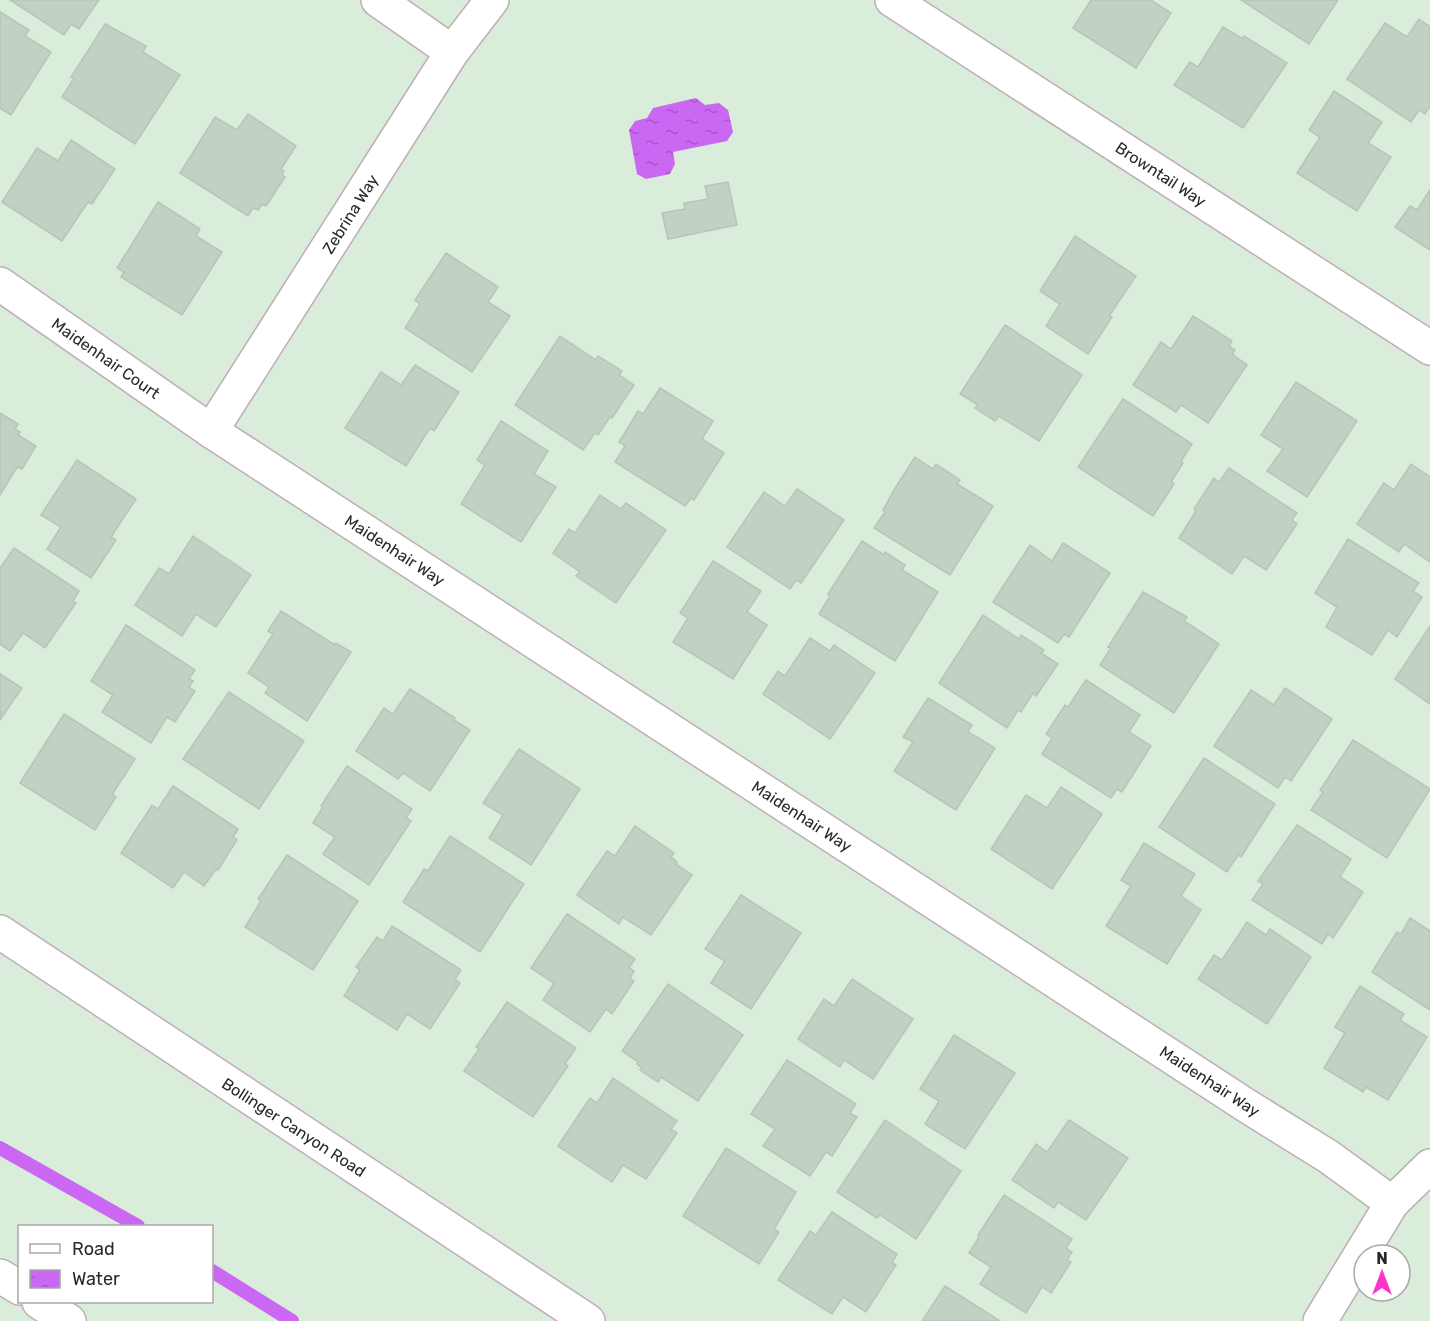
<svg xmlns="http://www.w3.org/2000/svg" width="1430" height="1321" viewBox="0 0 1430 1321" font-family="Rubik,sans-serif">
  <style>
    .water { fill: url(#water-ripples) }
    .lines { fill: none; stroke-linecap: round; stroke-linejoin: round }
    .stream { stroke: #ca68f3; stroke-width: 14 }
    .building { fill: #c3d1c4; stroke: #b4c7b6; stroke-width: 1.5 }
    .street-casing { stroke: #beaeba; stroke-width: 36 }
    .secondary-casing { stroke: #beaeba; stroke-width: 36 }
    .street { stroke: #fff; stroke-width: 33 }
    .secondary { stroke: #fff; stroke-width: 33 }
    .labels { text-anchor: middle; stroke-width: 5; stroke-linejoin: round; paint-order: stroke }
    .street-label { font-size: 16px; fill: #292929; stroke: #fff }
  </style>
  <defs>
    <pattern id="water-ripples" width="26" height="14" patternUnits="userSpaceOnUse" patternTransform="scale(1.5)"><rect width="26" height="14" fill="#ca68f3"/><path d="M2 4q2-2 4 0t4 0M15 11q2-2 4 0t4 0" fill="none" stroke="#a456c5"/></pattern>
  </defs>
  <rect width="100%" height="100%" fill="#daecda"/>
  <!-- water -->
  <polygon class="water" points="696,98 705,105 719,103 728,110 733,132 727,141 673,152 675,164 670,174 646,179 637,174 629,130 635,121 647,118 653,108"/>
  <g class="lines">
    <!-- stream -->
    <g class="stream">
      <polyline points="0,1148 138,1226"/>
      <polyline points="212,1271 292,1321"/>
    </g>
  </g>
  <!-- building -->
  <g class="building">
    <polygon points="10,0 99,0 79,29 71,24 64,35"/>
    <polygon points="1091,0 1151,0 1171,13 1136,68 1073,28"/>
    <polygon points="1241,0 1338,0 1309,44"/>
    <polygon points="0,12 29,30 25,36 51,52 11,115 0,108"/>
    <polygon points="1419,19 1430,27 1430,106 1425,114 1419,110 1411,122 1347,79 1385,23 1407,37"/>
    <polygon points="105,24 146,46 143,52 180,75 135,144 62,97 74,78 71,77"/>
    <polygon points="1223,27 1243,39 1244,36 1287,63 1243,128 1174,85 1190,62 1198,67"/>
    <polygon points="1334,91 1382,122 1368,143 1391,157 1357,211 1297,173 1320,137 1309,130"/>
    <polygon points="248,114 296,146 281,169 284,171 282,175 285,177 266,206 262,204 258,210 253,208 248,216 180,173 215,117 237,130"/>
    <polygon points="71,140 115,169 92,204 88,202 62,241 2,202 37,148 58,161"/>
    <polygon points="728,182 737,225 668,239 662,213 685,209 684,203 708,199 705,186"/>
    <polygon points="1430,190 1430,250 1395,227 1410,206 1417,210"/>
    <polygon points="158,202 200,229 196,236 222,252 182,315 121,277 124,272 117,268"/>
    <polygon points="1075,236 1136,276 1109,316 1112,317 1088,354 1046,326 1060,304 1040,291"/>
    <polygon points="446,253 498,287 488,302 510,316 472,372 405,328 420,304 415,300"/>
    <polygon points="1193,316 1232,341 1229,346 1235,350 1232,354 1247,365 1208,423 1181,405 1176,412 1133,385 1161,342 1171,349"/>
    <polygon points="1005,325 1082,375 1039,441 999,416 995,421 975,408 978,405 960,394"/>
    <polygon points="560,336 596,360 598,356 622,371 619,375 634,385 612,418 610,417 598,435 595,433 583,450 515,405"/>
    <polygon points="415,365 459,392 434,431 430,428 406,466 345,428 381,372 401,385"/>
    <polygon points="1296,382 1357,421 1307,497 1267,471 1283,449 1261,435"/>
    <polygon points="660,388 713,421 702,439 724,453 694,500 691,498 685,506 615,462 625,446 619,442 638,411 643,414"/>
    <polygon points="1123,399 1192,444 1181,461 1183,463 1171,482 1174,484 1153,516 1078,467"/>
    <polygon points="0,413 18,424 15,429 20,432 18,435 36,446 22,469 17,467 0,495"/>
    <polygon points="501,421 548,451 534,474 556,487 521,542 461,504 485,465 477,460"/>
    <polygon points="915,457 933,469 936,464 960,480 957,484 993,506 950,575 874,528 885,512 883,510 894,490"/>
    <polygon points="77,460 136,499 111,537 116,540 91,578 47,549 61,527 41,515"/>
    <polygon points="1411,464 1430,477 1430,562 1404,544 1399,552 1357,524 1384,483 1394,490"/>
    <polygon points="1229,468 1297,513 1292,520 1297,524 1266,570 1244,556 1232,574 1179,538 1196,511 1194,509 1214,478 1219,482"/>
    <polygon points="797,489 844,520 801,583 796,580 790,589 727,547 764,492 785,506"/>
    <polygon points="600,495 621,509 626,503 666,530 616,603 576,576 580,572 553,553 569,529 575,533"/>
    <polygon points="193,536 251,575 216,627 196,614 182,636 135,605 159,568 169,574"/>
    <polygon points="1348,539 1419,583 1413,591 1422,597 1397,637 1388,630 1372,655 1326,627 1337,607 1315,593"/>
    <polygon points="862,541 884,555 885,552 905,565 902,570 938,592 895,661 819,614 830,596 828,594"/>
    <polygon points="1063,543 1110,573 1069,637 1064,634 1058,643 993,602 1030,545 1052,561"/>
    <polygon points="14,548 79,591 73,601 76,603 45,648 23,633 10,651 0,644 0,568"/>
    <polygon points="713,561 761,591 747,612 767,625 733,679 673,642 688,618 680,613"/>
    <polygon points="1143,592 1187,617 1184,621 1219,644 1174,713 1100,665 1111,648 1108,647"/>
    <polygon points="281,611 335,645 336,643 351,652 307,721 265,693 269,687 248,673 273,634 268,631"/>
    <polygon points="983,615 1019,639 1021,635 1044,650 1041,653 1058,664 1036,696 1033,693 1021,712 1018,710 1007,728 939,683"/>
    <polygon points="126,625 195,670 189,679 193,681 189,687 195,691 175,722 167,717 151,743 102,712 113,695 91,681"/>
    <polygon points="1430,626 1430,704 1395,679"/>
    <polygon points="810,638 830,651 834,645 875,673 830,739 763,694 778,671 785,676"/>
    <polygon points="0,674 22,688 0,720"/>
    <polygon points="1086,680 1140,715 1129,732 1151,746 1122,792 1117,789 1111,798 1042,754 1052,738 1046,734 1065,705 1068,707"/>
    <polygon points="1285,688 1332,719 1291,781 1285,777 1278,788 1214,746 1251,690 1274,705"/>
    <polygon points="410,689 455,718 454,720 470,730 430,791 403,773 398,779 356,751 384,708 393,714"/>
    <polygon points="229,692 304,741 259,809 183,759"/>
    <polygon points="928,698 972,725 968,732 995,748 956,810 894,771 913,742 903,737"/>
    <polygon points="64,714 135,759 112,795 116,797 95,830 20,783"/>
    <polygon points="1353,740 1430,789 1387,858 1311,810 1323,792 1320,790"/>
    <polygon points="519,749 580,789 531,865 489,838 503,815 483,803"/>
    <polygon points="1204,758 1275,804 1241,857 1238,855 1227,872 1159,827"/>
    <polygon points="347,766 412,809 406,818 411,821 369,885 323,854 335,837 313,823 323,807 321,806"/>
    <polygon points="173,786 238,829 233,837 237,840 218,870 216,869 204,886 184,872 173,888 121,853 152,805 158,809"/>
    <polygon points="1061,787 1102,814 1052,889 991,849 1026,795 1047,808"/>
    <polygon points="1297,825 1351,859 1340,877 1363,892 1333,938 1328,934 1322,944 1252,900 1263,884 1258,881"/>
    <polygon points="635,826 674,853 671,857 677,862 676,864 692,875 651,935 623,917 619,924 577,895 607,851 615,856"/>
    <polygon points="450,836 524,884 480,952 403,902 424,869 428,871"/>
    <polygon points="1144,843 1195,874 1181,896 1201,910 1167,964 1106,926 1131,886 1121,880"/>
    <polygon points="287,855 358,901 313,970 245,927 261,901 258,899"/>
    <polygon points="741,895 801,933 751,1009 711,983 725,961 705,949"/>
    <polygon points="567,914 635,959 629,968 634,971 630,978 634,981 612,1014 606,1009 590,1032 543,1000 554,983 531,968"/>
    <polygon points="1410,918 1430,931 1430,1010 1372,972 1397,932 1401,934"/>
    <polygon points="1247,922 1266,935 1270,929 1311,957 1267,1024 1198,979 1214,955 1222,960"/>
    <polygon points="392,926 461,970 455,979 460,983 430,1029 407,1014 397,1030 344,996 360,970 356,967 377,937 383,941"/>
    <polygon points="852,979 913,1019 873,1079 844,1060 840,1067 798,1039 824,999 834,1006"/>
    <polygon points="668,984 743,1035 698,1101 661,1077 658,1082 640,1070 642,1068 637,1064 638,1062 622,1051"/>
    <polygon points="1360,986 1404,1014 1400,1020 1427,1037 1388,1100 1366,1087 1363,1092 1324,1068 1345,1033 1335,1027"/>
    <polygon points="507,1002 576,1048 565,1064 568,1066 533,1117 464,1071 479,1049 476,1047"/>
    <polygon points="954,1035 1015,1073 965,1149 925,1124 939,1101 920,1089"/>
    <polygon points="787,1060 856,1104 850,1113 857,1117 832,1156 826,1152 810,1176 763,1146 775,1129 751,1114"/>
    <polygon points="613,1078 677,1121 671,1129 677,1133 646,1179 623,1165 612,1182 558,1146 590,1098 597,1103"/>
    <polygon points="885,1120 961,1171 916,1239 880,1215 877,1218 837,1192"/>
    <polygon points="1069,1120 1128,1158 1086,1220 1058,1202 1054,1208 1012,1180 1036,1144 1047,1152"/>
    <polygon points="726,1148 796,1192 774,1229 779,1232 759,1264 683,1216"/>
    <polygon points="1004,1195 1072,1239 1066,1248 1072,1252 1067,1260 1071,1262 1051,1293 1042,1287 1026,1313 980,1284 991,1267 969,1253 979,1237 978,1235"/>
    <polygon points="832,1212 897,1254 892,1263 896,1265 866,1312 843,1297 832,1314 778,1280 810,1231 816,1235"/>
    <polygon points="945,1286 1000,1321 922,1321"/>
  </g>
  <g class="lines">
    <defs>
      <g id="street">
        <polyline points="378,0 452,52"/>
        <polyline points="892,0 1430,348"/>
        <polyline points="0,284 211,431 1247,1106 1329,1157 1392,1203"/>
        <polyline points="211,431 452,52 492,0"/>
        <polyline points="1320,1321 1392,1203 1430,1166"/>
      </g>
      <g id="secondary">
        <polyline points="0,932 588,1321"/>
        <polyline points="0,1276 20,1288"/>
        <polyline points="39,1302 69,1321"/>
      </g>
    </defs>
    <!-- street casing -->
    <use href="#street" class="street-casing"/>
    <!-- secondary casing -->
    <use href="#secondary" class="secondary-casing"/>
    <!-- street -->
    <use href="#street" class="street"/>
    <!-- secondary -->
    <use href="#secondary" class="secondary"/>
  </g>
  <g class="labels">
    <!-- street labels -->
    <g class="street-label">
      <text transform="translate(1161 174) rotate(33)" y="6">Browntail Way</text>
      <text transform="translate(350 214) rotate(-58)" y="6">Zebrina Way</text>
      <text transform="translate(106 358) rotate(35)" y="6">Maidenhair Court</text>
      <text transform="translate(395 550) rotate(33)" y="6">Maidenhair Way</text>
      <text transform="translate(802 816) rotate(33)" y="6">Maidenhair Way</text>
      <text transform="translate(1210 1081) rotate(33)" y="6">Maidenhair Way</text>
      <text transform="translate(294 1127) rotate(33)" y="6">Bollinger Canyon Road</text>
    </g>
  </g>
  <!-- legend -->
  <rect x="18" y="1225" width="195" height="78" fill="#ffffff" stroke="#a9a9a9" stroke-width="1.5"/>
  <rect x="30" y="1244" width="30" height="9" fill="#ffffff" stroke="#a9a9a9" stroke-width="1.5"/>
  <text x="72" y="1255" font-size="18" fill="#292929">Road</text>
  <rect x="30" y="1270" width="30" height="18" fill="url(#water-ripples)" stroke="#a9a9a9" stroke-width="1.5"/>
  <text x="72" y="1285" font-size="18" fill="#292929">Water</text>
  <!-- north arrow -->
  <g transform="translate(1382 1273)"><circle r="28" fill="#ffffff" stroke="#a9a9a9" stroke-width="1.5"/>
  <path d="M0-4.5L10 22L0 15L-10 22Z" fill="#ff34cc"/>
  <text y="-9" font-size="16" font-weight="bold" text-anchor="middle" fill="#292929">N</text>
  </g>
</svg>
